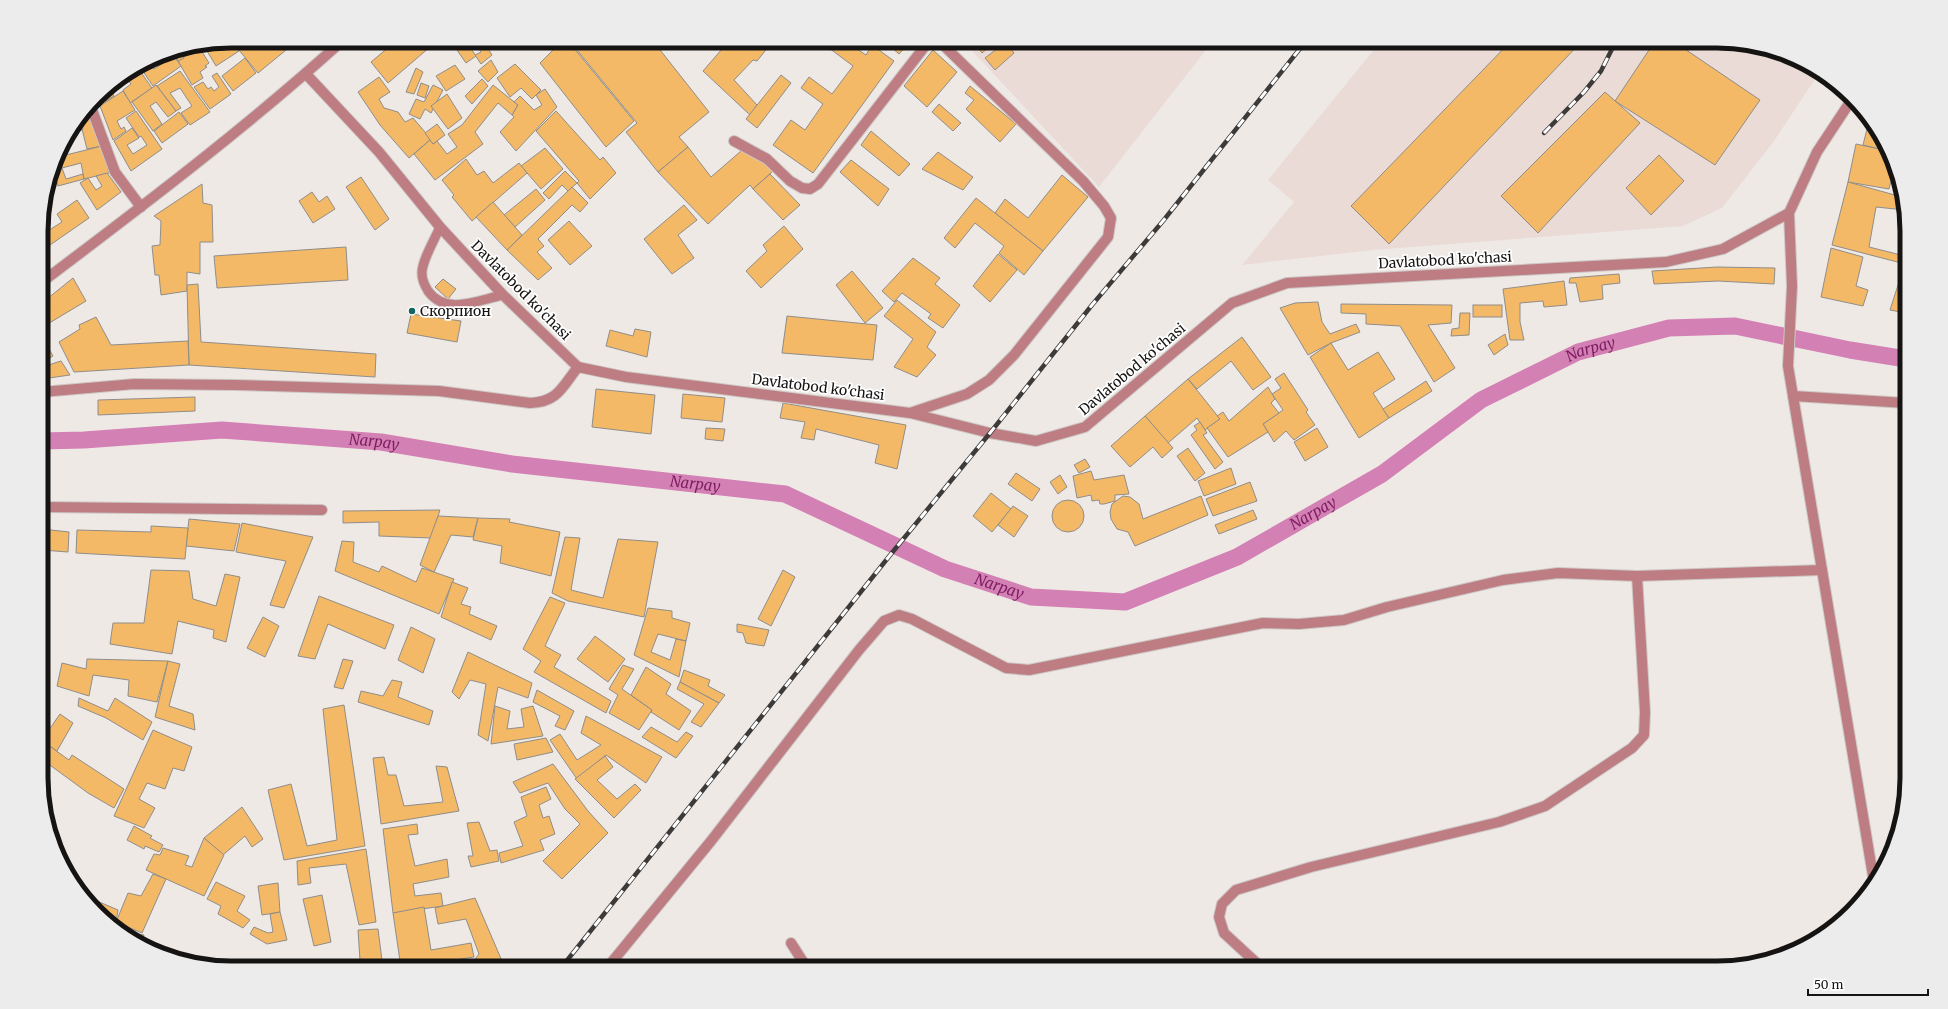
<svg xmlns="http://www.w3.org/2000/svg" width="1948" height="1009" viewBox="0 0 1948 1009" font-family="Merriweather,serif">
  <style>
    .built { fill: #eadbd6 }
    .lines { fill: none; stroke-linecap: round; stroke-linejoin: round }
    .canal { stroke: #d380b4; stroke-width: 17 }
    .building { fill: #f4b967; stroke: #908d88 }
    .service-casing { stroke: #ccc7c4; stroke-width: 11 }
    .minor-casing { stroke: #ccc7c4; stroke-width: 12 }
    .tertiary-casing { stroke: #ccc7c4; stroke-width: 12 }
    .service { stroke: #be7d83; stroke-width: 9 }
    .minor { stroke: #be7d83; stroke-width: 10 }
    .tertiary { stroke: #be7d83; stroke-width: 10 }
    .rail-casing { stroke: #3d3b39; stroke-width: 4.5 }
    .rail { stroke: #fff; stroke-width: 3; stroke-dasharray: 9; stroke-linecap: butt }
    .poi-dot { fill: #156464; stroke: #fff; stroke-width: 1.5 }
    .labels { text-anchor: middle; stroke-width: 3.5; stroke-linejoin: round; paint-order: stroke }
    .street-label { font-size: 14px; fill: #161413; stroke: #fff }
    .poi-label { font-size: 14px; fill: #161413; stroke: #fff; text-anchor: start }
    .water-label { font-size: 15px; font-style: italic; fill: #7f1d62; stroke: #fff }
    .rim { fill: none; stroke: #161413; stroke-width: 5 }
  </style>
  <rect width="100%" height="100%" fill="#efe9e6"/>
  <!-- built -->
  <g class="built">
    <polygon points="963,41 1213,41 1099,187"/>
    <polygon points="1381,41 1717,41 1801,61 1819,73 1774,141 1722,208 1683,226 1373,250 1242,265 1294,202 1268,180"/>
  </g>
  <g class="lines">
    <!-- canal -->
    <path class="canal" id="s1" d="M42 441 84 440 222 430 381 442 512 464 785 494 945 569 1031 597 1125 602 1237 557 1382 474 1481 400 1578 352 1669 328 1735 326 1850 350 1906 359"/>
  </g>
  <!-- building -->
  <g class="building">
    <polygon points="233,41 248,41 238,49"/>
    <polygon points="233,41 239,51 216,66 204,46"/>
    <polygon points="248,41 263,41 266,44 269,41 297,41 258,73 238,49"/>
    <polygon points="396,41 437,41 388,83 371,62"/>
    <polygon points="476,41 483,41 492,55 481,64 475,55 481,52 474,42"/>
    <polygon points="562,41 568,41 634,121 606,147 540,63"/>
    <polygon points="575,41 630,41 637,50 647,41 653,41 709,112 679,137 688,147 658,172 626,132 637,123 572,44"/>
    <polygon points="729,41 773,41 757,61 753,60 734,80 757,105 750,115 703,71"/>
    <polygon points="834,41 845,41 866,55 872,45 894,61 813,173 773,145 791,120 805,130 823,104 801,88 809,77 832,94 853,66 829,48"/>
    <polygon points="884,41 906,41 909,43 899,54"/>
    <polygon points="973,41 996,41 982,53"/>
    <polygon points="1511,41 1582,41 1389,244 1351,206"/>
    <polygon points="1655,41 1673,41 1760,100 1715,165 1615,101"/>
    <polygon points="1006,42 1014,53 995,70 985,58"/>
    <polygon points="467,43 476,56 466,63 457,50"/>
    <polygon points="199,47 209,63 205,66 207,67 200,72 203,78 192,85 178,61"/>
    <polygon points="933,50 957,72 927,107 904,86"/>
    <polygon points="180,51 184,58 178,61 172,53"/>
    <polygon points="172,53 181,66 153,86 140,67 149,61 154,69 169,59 165,54"/>
    <polygon points="245,58 256,73 233,91 222,76"/>
    <polygon points="491,60 498,72 488,82 478,71"/>
    <polygon points="515,64 541,90 532,99 521,88 510,97 497,78"/>
    <polygon points="455,65 465,79 446,91 436,76"/>
    <polygon points="138,68 152,88 130,103 123,90 131,84 125,76"/>
    <polygon points="416,68 423,72 414,94 406,92"/>
    <polygon points="180,71 210,112 190,125 181,113 192,106 180,88 170,93 181,108 176,111 157,86"/>
    <polygon points="217,73 231,94 210,109 194,87 203,82 208,89 211,87 214,91 219,87 212,76"/>
    <polygon points="781,75 791,83 757,128 746,119"/>
    <polygon points="379,77 390,92 379,99 384,108 398,112 405,122 413,118 431,139 409,158 380,125 358,92"/>
    <polygon points="482,79 488,86 472,104 465,96"/>
    <polygon points="421,83 429,86 425,98 417,95"/>
    <polygon points="156,85 176,111 168,117 156,102 150,106 162,124 153,131 132,102"/>
    <polygon points="433,85 443,90 431,113 425,109 420,119 409,114 416,99 424,102"/>
    <polygon points="493,85 518,105 512,115 498,103 475,132 483,144 435,180 414,154 431,139 433,144 437,141 447,154 457,147 448,134 462,125"/>
    <polygon points="109,86 114,96 99,105 97,99"/>
    <polygon points="970,86 1016,124 1000,142 966,109 974,100 965,93"/>
    <polygon points="545,89 557,107 516,151 500,132 514,117 512,115 518,105 514,102 520,96 534,110 542,105 536,95"/>
    <polygon points="123,91 135,110 117,121 121,129 124,127 126,131 113,140 100,106"/>
    <polygon points="1605,92 1640,123 1538,233 1501,196"/>
    <polygon points="447,94 462,118 448,129 431,106"/>
    <polygon points="939,104 961,123 953,131 932,112"/>
    <polygon points="136,111 162,149 131,171 114,141 132,128 139,138 127,145 133,154 147,145 141,136 139,137 126,118"/>
    <polygon points="556,111 600,160 603,157 616,173 590,199 577,183 579,181 536,131"/>
    <polygon points="179,112 188,124 162,143 154,131"/>
    <polygon points="91,117 102,146 87,149 80,121"/>
    <polygon points="80,121 82,130 72,131"/>
    <polygon points="1869,121 1875,125 1884,150 1863,145"/>
    <polygon points="437,124 445,135 433,144 425,133"/>
    <polygon points="871,131 910,164 899,176 861,145"/>
    <polygon points="68,137 69,148 60,150 60,147"/>
    <polygon points="1856,144 1884,150 1893,173 1889,189 1848,182"/>
    <polygon points="748,145 773,171 753,189 750,185 708,224 658,172 688,147 711,177"/>
    <polygon points="102,146 109,173 84,179 81,163 62,168 66,179 83,174 84,179 58,186 54,172 58,157"/>
    <polygon points="545,148 563,169 541,189 521,166"/>
    <polygon points="938,152 973,177 963,190 922,169"/>
    <polygon points="1659,155 1684,181 1651,215 1626,188"/>
    <polygon points="466,159 477,175 484,171 493,183 519,163 527,173 472,221 452,197 454,195 442,180"/>
    <polygon points="851,160 889,189 878,206 840,172"/>
    <polygon points="565,171 577,183 568,191 562,185 549,199 543,193"/>
    <polygon points="107,173 121,192 97,210 80,183 88,178 96,190 102,186 96,176"/>
    <polygon points="770,174 800,205 783,220 753,189"/>
    <polygon points="53,175 55,175 56,187 50,188"/>
    <polygon points="1062,175 1088,197 1043,251 995,213 1005,199 1028,218"/>
    <polygon points="361,177 389,219 375,230 346,187"/>
    <polygon points="1848,182 1902,197 1905,206 1905,210 1876,207 1869,247 1905,256 1905,264 1832,245"/>
    <polygon points="202,184 203,203 212,205 213,242 200,242 200,274 187,272 187,291 161,295 159,275 155,275 152,246 160,245 161,221 154,216"/>
    <polygon points="572,187 588,203 580,212 572,205 538,239 544,246 537,252 552,268 538,280 507,250"/>
    <polygon points="536,189 545,200 515,227 504,215"/>
    <polygon points="312,192 319,202 327,196 335,209 313,223 299,201"/>
    <polygon points="976,198 1043,251 1024,275 999,253 1004,246 975,223 955,248 944,238"/>
    <polygon points="77,200 89,218 50,245 43,234 62,222 57,214"/>
    <polygon points="493,202 522,235 507,250 476,217"/>
    <polygon points="684,205 697,220 678,235 694,258 672,274 644,239"/>
    <polygon points="41,220 48,231 41,235"/>
    <polygon points="569,221 592,246 570,265 548,240"/>
    <polygon points="784,226 803,249 761,288 746,271 767,251 763,245"/>
    <polygon points="41,233 50,245 41,251"/>
    <polygon points="346,247 348,280 217,288 214,256"/>
    <polygon points="1831,248 1863,257 1856,286 1868,290 1863,306 1821,297"/>
    <polygon points="998,254 1017,270 990,302 973,286"/>
    <polygon points="913,258 940,278 935,284 960,305 943,328 928,318 931,314 902,293 894,302 882,291"/>
    <polygon points="1906,260 1906,313 1890,310"/>
    <polygon points="1717,267 1775,268 1774,284 1718,281 1654,284 1652,271"/>
    <polygon points="852,271 883,308 865,323 836,285"/>
    <polygon points="1619,274 1620,283 1602,285 1603,299 1580,302 1576,283 1569,283 1570,278"/>
    <polygon points="73,278 86,301 46,325 42,317 42,303"/>
    <polygon points="443,279 456,289 448,299 435,287"/>
    <polygon points="1564,281 1567,305 1544,307 1543,301 1520,303 1520,322 1524,340 1510,340 1503,289"/>
    <polygon points="198,284 201,342 376,354 375,377 189,365 187,285"/>
    <polygon points="897,300 936,332 927,347 936,355 917,377 894,367 913,339 884,316"/>
    <polygon points="1318,302 1322,322 1330,334 1356,324 1360,332 1331,343 1308,355 1280,308 1295,303"/>
    <polygon points="1341,304 1452,305 1451,323 1428,325 1455,368 1434,382 1400,326 1366,324 1366,314 1341,313"/>
    <rect x="1473" y="305" width="29" height="12"/>
    <polygon points="1460,313 1470,313 1469,335 1451,336 1452,329 1459,328"/>
    <polygon points="411,314 461,321 457,342 407,333"/>
    <polygon points="787,316 877,325 873,360 782,353"/>
    <polygon points="96,317 111,345 188,341 189,365 74,372 59,342 80,329 79,325"/>
    <polygon points="635,329 651,332 647,357 606,346 610,330 633,336"/>
    <polygon points="1505,334 1508,345 1494,355 1488,345"/>
    <polygon points="42,337 53,356 44,362 42,359"/>
    <polygon points="1242,337 1271,377 1253,390 1231,361 1197,389 1188,379"/>
    <polygon points="1331,343 1348,370 1378,352 1395,379 1373,393 1389,418 1359,438 1310,357"/>
    <polygon points="61,361 70,375 42,379 42,367"/>
    <polygon points="1284,373 1308,410 1306,412 1315,425 1294,440 1286,431 1274,442 1263,424 1283,410 1272,394 1281,388 1275,379"/>
    <polygon points="1188,379 1220,419 1205,430 1197,418 1168,443 1145,416"/>
    <polygon points="1426,381 1432,391 1389,418 1383,409"/>
    <polygon points="1268,387 1275,399 1271,403 1279,413 1263,424 1268,432 1228,457 1207,428 1220,419 1217,416 1223,412 1229,421"/>
    <polygon points="596,389 655,395 651,434 592,427"/>
    <polygon points="683,394 725,398 722,422 681,418"/>
    <polygon points="195,397 195,411 98,415 98,400"/>
    <polygon points="783,403 906,425 897,469 875,463 879,445 816,429 814,440 801,438 805,422 780,418"/>
    <polygon points="1145,416 1173,448 1162,458 1153,447 1130,467 1111,446"/>
    <polygon points="1200,422 1207,433 1203,435 1223,462 1215,469 1191,435 1197,430 1194,426"/>
    <polygon points="706,428 725,429 723,441 705,439"/>
    <polygon points="1317,428 1328,447 1305,461 1294,442"/>
    <polygon points="1188,448 1205,473 1195,481 1177,456"/>
    <polygon points="1085,459 1090,467 1079,473 1074,465"/>
    <polygon points="1231,468 1236,484 1204,496 1198,481"/>
    <polygon points="1091,471 1094,480 1124,475 1129,494 1115,495 1115,501 1104,504 1100,504 1099,500 1092,501 1091,495 1077,498 1073,476"/>
    <polygon points="1016,473 1040,489 1032,501 1008,484"/>
    <polygon points="1060,475 1067,487 1058,494 1050,482"/>
    <polygon points="1250,482 1257,501 1213,516 1206,499"/>
    <polygon points="991,493 1011,509 992,532 973,516"/>
    <polygon points="1123,496 1130,497 1139,504 1143,519 1201,496 1208,515 1135,546 1128,532 1117,529 1111,519 1110,512 1112,504"/>
    <circle cx="1068" cy="516" r="16"/>
    <polygon points="1013,506 1028,516 1014,537 998,525"/>
    <polygon points="440,510 431,538 379,536 379,522 343,523 343,511"/>
    <polygon points="1253,510 1257,519 1219,534 1215,525"/>
    <polygon points="438,516 478,518 473,537 451,535 434,572 420,565"/>
    <polygon points="478,518 510,519 509,522 560,532 551,576 500,563 502,546 473,540"/>
    <polygon points="189,519 240,524 234,551 186,546"/>
    <polygon points="242,523 313,537 284,608 270,605 286,561 236,552"/>
    <polygon points="151,526 188,528 185,559 76,553 77,530 151,532"/>
    <polygon points="42,529 69,532 68,552 42,550"/>
    <polygon points="565,537 580,538 571,590 603,598 618,539 658,542 644,617 568,601 552,593"/>
    <polygon points="342,541 354,542 353,562 379,572 382,566 416,582 422,568 454,579 439,614 335,571"/>
    <polygon points="151,570 189,571 193,599 216,606 225,574 240,577 226,642 213,638 214,630 178,621 172,654 110,644 113,623 144,623"/>
    <polygon points="783,570 795,577 771,626 758,619"/>
    <polygon points="452,582 468,588 461,604 471,607 469,614 497,626 491,640 441,617"/>
    <polygon points="319,596 394,625 385,649 328,624 315,659 298,656"/>
    <polygon points="550,597 565,603 545,646 561,655 554,667 611,701 606,713 534,672 541,661 523,649"/>
    <polygon points="648,608 672,611 672,618 690,623 686,641 658,634 651,652 670,660 676,639 686,641 679,677 634,655"/>
    <polygon points="263,617 279,626 265,657 247,648"/>
    <polygon points="737,624 769,630 764,646 746,643 743,633 737,632"/>
    <polygon points="411,627 435,639 423,673 398,660"/>
    <polygon points="595,636 625,659 608,682 577,659"/>
    <polygon points="468,652 532,683 528,698 498,687 488,741 478,735 486,684 470,680 459,699 452,692"/>
    <polygon points="87,659 168,661 157,702 128,696 129,680 93,675 89,696 57,686 62,663 86,669"/>
    <polygon points="343,659 353,661 343,689 334,687"/>
    <polygon points="168,661 180,664 169,706 193,714 195,730 155,717"/>
    <polygon points="623,665 634,669 622,689 652,710 639,730 609,713 618,695 609,689"/>
    <polygon points="646,667 671,684 666,694 691,711 679,730 651,712 652,710 631,695"/>
    <polygon points="684,670 710,680 708,686 725,695 719,703 680,682"/>
    <polygon points="392,680 402,682 398,697 433,711 429,725 358,702 361,691 383,696"/>
    <polygon points="680,682 719,703 701,727 691,722 704,704 677,689"/>
    <polygon points="537,690 574,711 565,730 555,726 560,716 533,702"/>
    <polygon points="79,698 108,711 115,698 152,722 143,740 106,718 78,706"/>
    <polygon points="344,705 365,846 284,860 268,790 291,784 307,846 337,840 323,709"/>
    <polygon points="495,706 510,711 507,729 524,727 521,709 533,706 543,736 491,744"/>
    <polygon points="60,714 73,723 57,751 48,745 43,752 43,736 44,737"/>
    <polygon points="586,716 662,757 646,783 606,755 577,779 550,740 560,734 577,760 601,745 581,733"/>
    <polygon points="651,727 677,742 686,732 693,736 676,758 642,737"/>
    <polygon points="153,730 192,747 184,771 173,768 165,789 147,783 139,799 155,808 144,828 114,816"/>
    <polygon points="546,738 553,752 517,760 514,744"/>
    <polygon points="48,745 69,760 72,755 124,789 114,808 88,793 43,760 43,752"/>
    <polygon points="605,756 613,767 597,780 617,799 635,784 641,790 614,818 575,779"/>
    <polygon points="384,757 388,775 396,775 404,806 443,802 436,766 447,767 459,811 381,824 373,758"/>
    <polygon points="553,764 588,811 608,833 562,879 543,861 580,824 565,809 548,783 520,793 513,782"/>
    <polygon points="546,787 551,799 539,805 543,818 549,816 555,834 540,840 544,850 501,863 499,853 523,846 514,822 527,816 521,797"/>
    <polygon points="242,807 263,839 252,847 245,836 223,855 204,838"/>
    <polygon points="479,822 490,851 497,850 499,861 471,867 468,856 473,856 467,823"/>
    <polygon points="417,824 418,834 408,835 415,866 447,859 449,877 413,884 415,896 441,893 443,906 393,913 383,829"/>
    <polygon points="134,826 152,836 150,838 163,845 159,852 145,846 144,849 127,840"/>
    <polygon points="204,838 224,855 204,896 146,870 154,854 160,855 163,848 189,856 185,865 192,867"/>
    <polygon points="366,849 376,922 359,925 346,864 309,868 311,883 298,885 297,861"/>
    <polygon points="153,874 166,879 142,933 116,922 128,893 141,896"/>
    <polygon points="216,882 245,896 237,911 250,920 243,928 218,914 221,906 207,899"/>
    <polygon points="278,883 280,912 262,915 258,886"/>
    <polygon points="83,895 118,910 116,922 102,917"/>
    <polygon points="322,895 331,942 314,946 303,899"/>
    <polygon points="475,898 502,961 496,968 480,968 475,959 479,954 466,919 438,924 435,908"/>
    <polygon points="424,907 431,950 471,943 474,957 435,963 436,968 401,968 393,913"/>
    <polygon points="280,912 287,940 267,944 250,934 254,927 268,933 273,932 270,914"/>
    <polygon points="378,929 383,968 369,968 368,960 360,960 358,930"/>
    <polygon points="125,932 144,935 141,944 124,933"/>
    <polygon points="474,961 478,968 436,968 436,967"/>
  </g>
  <g class="lines">
    <defs>
      <g id="service">
        <polyline points="324,41 330,52"/>
        <path d="M440 227C435 239 421 262 422 274 422 280 425 286 428 291 446 316 478 300 503 295"/>
      </g>
      <g id="minor">
        <polyline points="91,107 115,172 141,207"/>
        <polyline points="734,141 767,159 790,181 802,188 810,189 818,184 929,41"/>
        <polyline points="1789,213 1792,286 1788,366 1874,882"/>
        <path d="M42 392 134 384 235 385 439 391 530 403C558 402 562 387 578 367"/>
        <polyline points="1793,396 1906,403"/>
        <polyline points="910,413 967,394 989,380 1014,355 1108,237 1111,218 1104,206 1083,181 939,41"/>
        <polyline points="42,507 322,510"/>
        <polyline points="791,943 807,968"/>
        <polyline points="607,968 711,841 859,650 884,621 899,615 912,619 1006,668 1029,670 1263,623 1299,624 1344,620 1387,607 1503,580 1558,573 1637,576 1822,570"/>
        <polyline points="1262,968 1224,933 1219,917 1222,904 1236,890 1311,867 1499,822 1545,806 1632,748 1644,735 1645,712 1637,576"/>
      </g>
      <g id="tertiary">
        <polyline points="306,74 379,152 440,227 503,295 578,367 626,377 910,413 990,433 1036,441 1085,427 1232,303 1287,283 1666,262 1723,249 1789,213 1817,152 1852,99"/>
        <path d="M42 282C144 205 247 127 342 41"/>
      </g>
    </defs>
    <!-- service casing -->
    <use href="#service" class="service-casing"/>
    <!-- minor casing -->
    <use href="#minor" class="minor-casing"/>
    <!-- tertiary casing -->
    <use href="#tertiary" class="tertiary-casing"/>
    <!-- service -->
    <use href="#service" class="service"/>
    <!-- minor -->
    <use href="#minor" class="minor"/>
    <!-- tertiary -->
    <use href="#tertiary" class="tertiary"/>
    <defs>
      <g id="rail">
        <polyline points="1544,133 1584,92 1601,71 1616,41"/>
        <polyline points="561,968 891,554 990,433 1092,305 1163,221 1306,41"/>
      </g>
    </defs>
    <!-- rail casing -->
    <use href="#rail" class="rail-casing"/>
    <!-- rail -->
    <use href="#rail" class="rail"/>
  </g>
  <!-- markers -->
  <circle class="poi-dot" cx="412" cy="311" r="4"/>
  <g class="labels">
    <!-- street labels -->
    <g class="street-label">
      <text transform="translate(1445 260) rotate(-3)" y="5">Davlatobod ko'chasi</text>
      <text transform="translate(521 290) rotate(45)" y="5">Davlatobod ko'chasi</text>
      <text transform="translate(1132 369) rotate(-40)" y="5">Davlatobod ko'chasi</text>
      <text transform="translate(818 387) rotate(7)" y="5">Davlatobod ko'chasi</text>
    </g>
    <!-- poi labels -->
    <g class="poi-label">
      <text x="420" y="316">Скорпион</text>
    </g>
    <!-- water labels -->
    <g class="water-label">
      <text dy="5" stroke="none"><textPath href="#s1" startOffset="1641">Narpay</textPath></text>
      <text dy="5" stroke="none"><textPath href="#s1" startOffset="333">Narpay</textPath></text>
      <text dy="5" stroke="none"><textPath href="#s1" startOffset="657">Narpay</textPath></text>
      <text dy="5" stroke="none"><textPath href="#s1" startOffset="1317">Narpay</textPath></text>
      <text dy="5" stroke="none"><textPath href="#s1" startOffset="981">Narpay</textPath></text>
    </g>
  </g>
  <!-- crop -->
  <path d="M0 0H1948V1009H0ZM231 48H1717A183 183 0 0 1 1900 231V778A183 183 0 0 1 1717 961H231A183 183 0 0 1 48 778V231A183 183 0 0 1 231 48Z" fill="#ececec" fill-rule="evenodd"/>
  <path class="rim" d="M231 48H1717A183 183 0 0 1 1900 231V778A183 183 0 0 1 1717 961H231A183 183 0 0 1 48 778V231A183 183 0 0 1 231 48Z"/>
  <!-- scale -->
  <path d="M1808 989v6h120v-6" fill="none" stroke="#161413" stroke-width="2"/>
  <text x="1814" y="989" font-size="12" fill="#161413" stroke="#ffffff" stroke-width="3" paint-order="stroke">50 m</text>
</svg>
